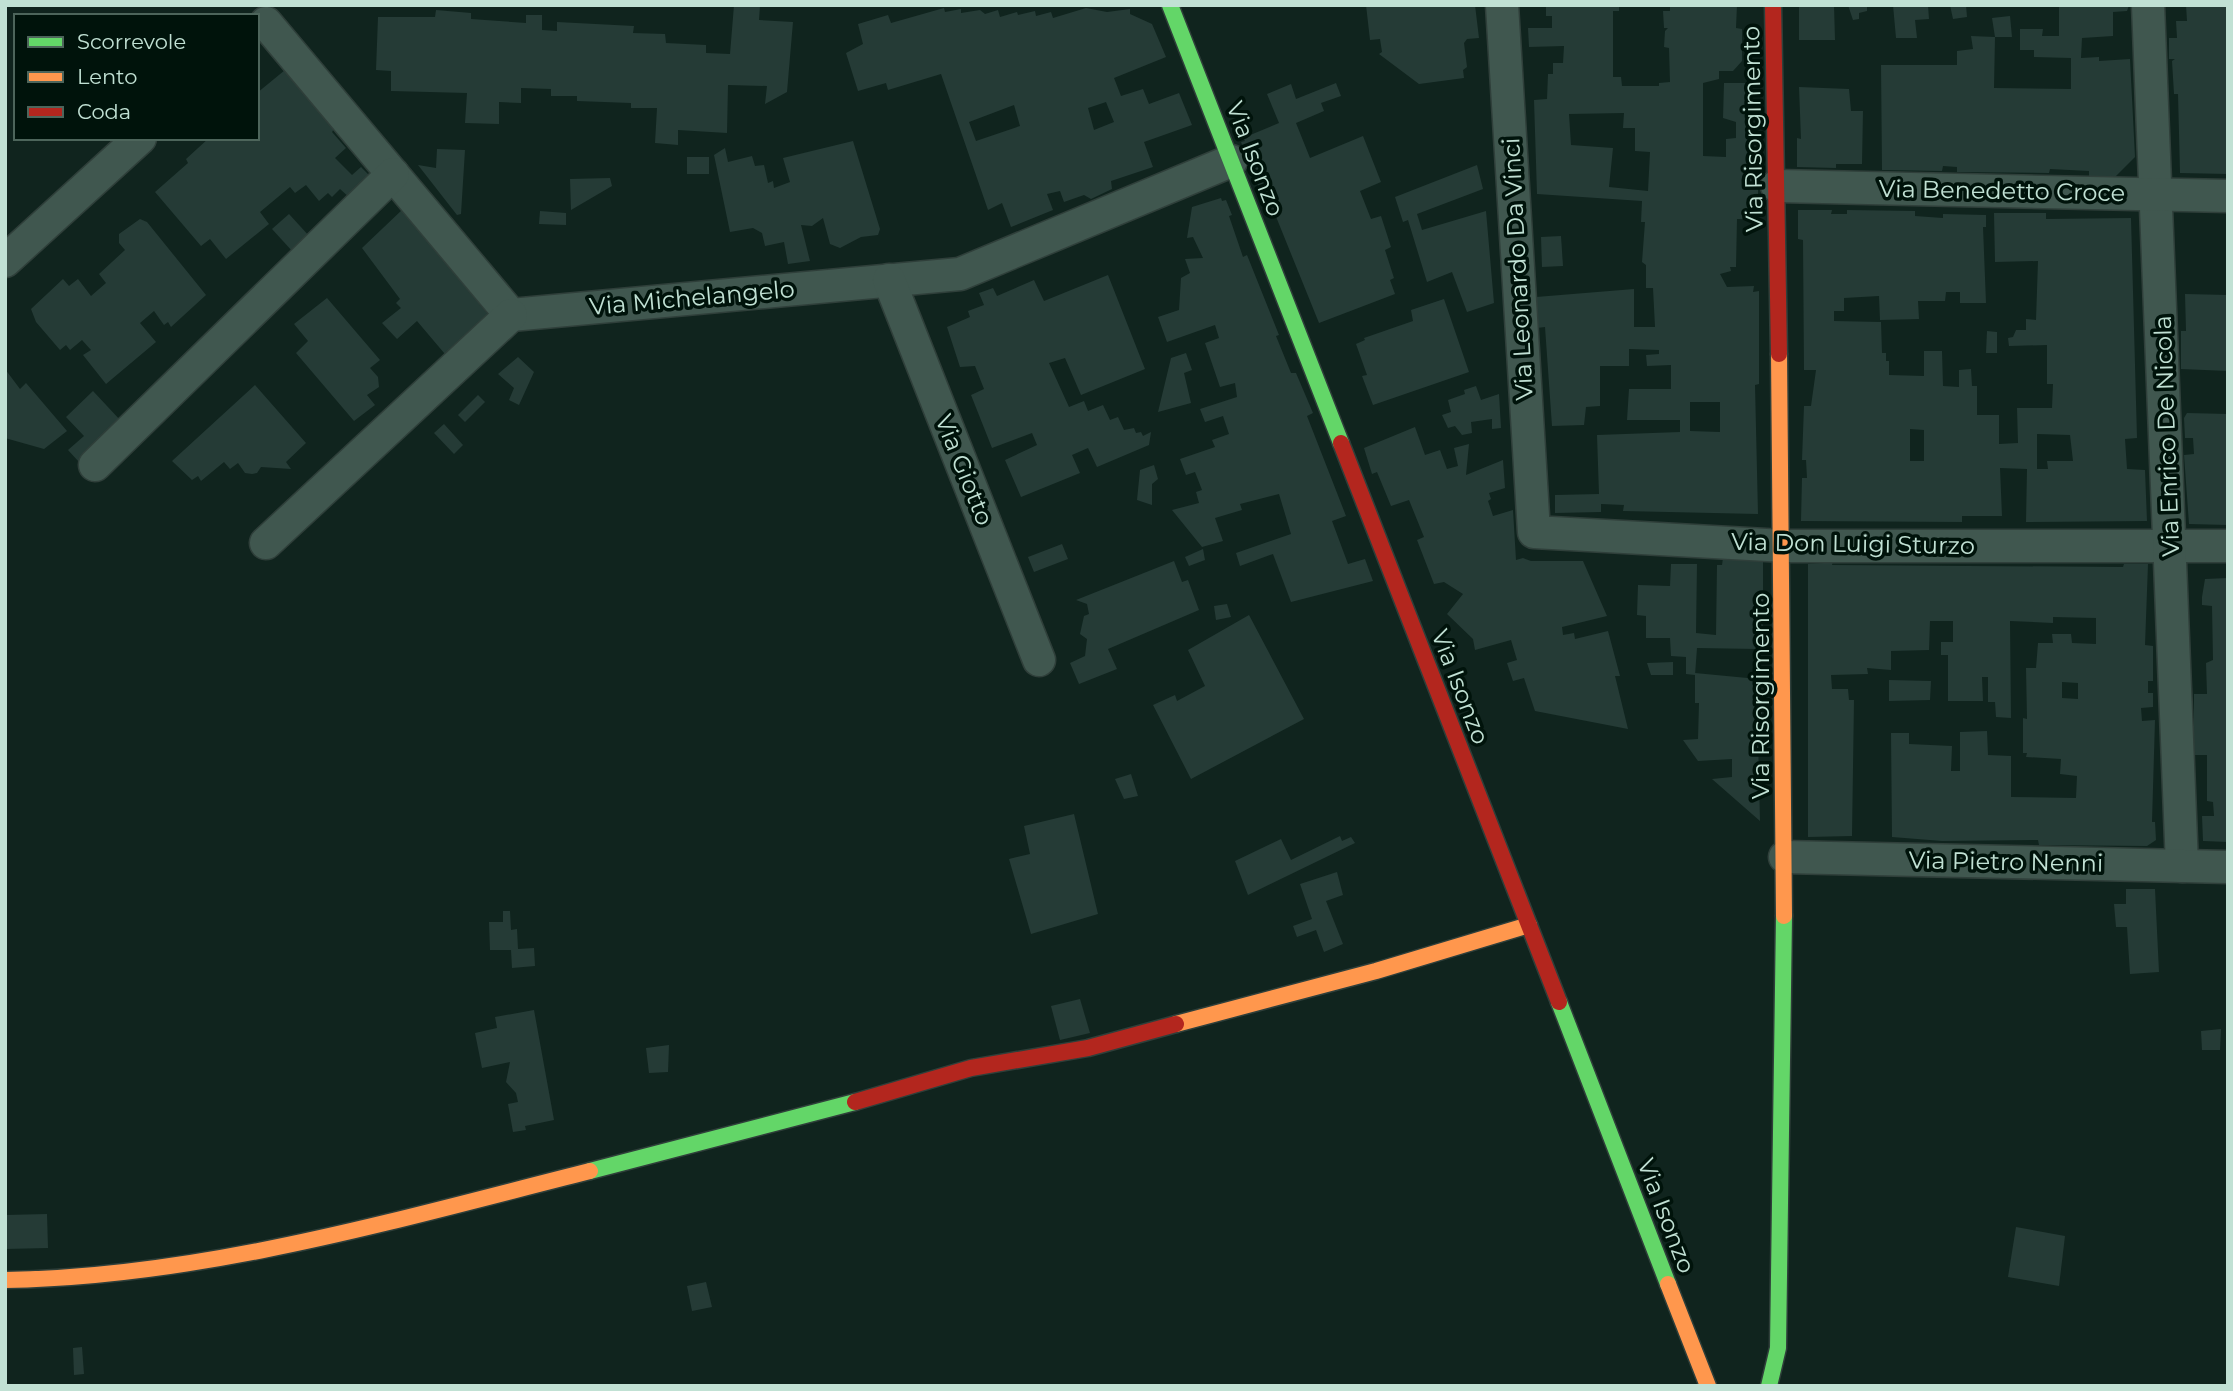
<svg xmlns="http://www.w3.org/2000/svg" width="2233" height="1391" viewBox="0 0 2233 1391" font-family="Montserrat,sans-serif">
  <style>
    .building { fill: #253b36; fill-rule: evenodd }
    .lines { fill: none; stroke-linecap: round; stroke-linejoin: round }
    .street-casing { stroke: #2f3f3a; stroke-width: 35 }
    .fast-casing { stroke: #2f3f3a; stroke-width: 19 }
    .slow-casing { stroke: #2f3f3a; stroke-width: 19 }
    .jam-casing { stroke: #2f3f3a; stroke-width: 19 }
    .street { stroke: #40574f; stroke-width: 32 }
    .fast { stroke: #63d668; stroke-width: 16 }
    .slow { stroke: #ff974d; stroke-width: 16 }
    .jam { stroke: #b3261e; stroke-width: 16 }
    .labels { text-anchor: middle; stroke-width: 7; stroke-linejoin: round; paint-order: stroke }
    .street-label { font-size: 24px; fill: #c1e1d4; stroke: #00130b }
  </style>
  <rect width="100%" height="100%" fill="#10241e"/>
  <!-- building -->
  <g class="building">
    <polygon points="734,5 760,6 759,20 793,22 787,92 765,104 767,86 728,85 727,133 678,130 678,145 655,143 657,108 631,108 631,103 577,101 577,96 551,96 551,89 521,88 521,103 499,102 499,124 465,123 467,93 391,91 391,71 376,70 378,17 435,17 436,10 471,13 471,19 526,23 526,15 542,15 542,30 557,31 557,22 634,26 633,33 665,34 666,43 706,45 706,53 730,54"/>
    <polygon points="1366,5 1475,5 1479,38 1467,39 1464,43 1467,67 1463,70 1464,78 1419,84 1379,54 1382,52 1380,39 1370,40"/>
    <path d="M1546 5H1619V11H1613V77H1621L1622 86H1659V83L1670 82 1669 48 1664 47 1665 31 1668 28H1664L1663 11H1670V5H1737L1736 28 1742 29V61L1733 71H1719V79L1703 83V156L1726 157V139L1736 138V122L1723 118 1724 83H1751V159L1758 160 1757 179 1753 183 1758 190V196L1753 200 1759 207 1758 219H1737L1736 267H1730L1731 271 1720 274 1727 287 1754 286 1753 292 1759 291V384L1755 385 1758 514 1623 511 1624 505 1601 504V512L1555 513V495L1599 494 1597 435 1680 432V420H1627L1629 389H1671V365L1647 366 1646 355 1659 354V350L1629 349V366H1600V406L1586 407 1584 425 1552 426 1545 327 1537 328 1536 297 1634 289V327H1655L1653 288H1646V265L1642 262 1645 222H1641L1642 201 1537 194 1534 100 1547 99 1548 74H1553V63H1563L1564 46 1529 47 1528 28H1552V16H1546ZM1624 113 1623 128H1635V151L1650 152 1648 191 1609 187 1613 148 1571 145 1569 114ZM1690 402H1720V432L1690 431Z"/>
    <polygon points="1799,5 1834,5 1835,40 1799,40"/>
    <polygon points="1848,5 1867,5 1867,11 1859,13 1859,19 1853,20"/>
    <polygon points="1893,5 1928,5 1929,19 1915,20 1917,38 1896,38"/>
    <polygon points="1950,5 1966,5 1967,17 1953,19"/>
    <polygon points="2059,5 2129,5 2127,11 2113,12 2113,36 2082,38 2081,58 2099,57 2099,61 2130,59 2135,157 2115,177 2089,177 2089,171 2050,169 2049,173 1957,172 1957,167 1943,166 1942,171 1882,170 1881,65 1957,65 1957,51 1973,49 1971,36 1995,37 1994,88 2071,89 2071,58 2034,57 2034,50 2020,50 2020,29 2043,29 2042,36 2059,36"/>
    <polygon points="2186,5 2228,5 2228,174 2180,173 2178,94 2174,94 2172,61 2175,59 2169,59 2169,38 2177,38 2176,21 2187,21"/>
    <path d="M944 8 945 12 961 9V13L980 10 985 14 998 10 1000 17 1017 12 1018 15 1035 11 1036 16 1051 12 1053 18 1086 8 1107 12 1130 9V14L1152 24 1166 57 1114 78 1121 96 1143 89 1149 104 1179 93 1192 125 1144 142 1153 167 1111 181 1112 189 1091 199 1084 195 1064 202 1060 191 1047 194 1053 210 1011 227 1002 203 988 210 941 74 888 90 886 83 858 91 846 53 863 44 858 24 888 15 891 23ZM1106 102 1114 122 1094 130 1088 108ZM1014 105 1020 126 976 141 969 122Z"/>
    <polygon points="2010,16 2012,37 1995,37 1992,18"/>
    <polygon points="285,70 335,128 332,132 346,148 335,158 352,175 361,167 372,178 351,199 340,189 332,197 328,193 319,201 306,185 295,193 290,187 260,212 269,224 226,259 210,239 201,246 155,192 188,163 186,159 209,138 257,138 257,93"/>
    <polygon points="1336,83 1341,96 1321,103 1324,111 1296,123 1310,158 1363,136 1381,182 1360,191 1371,219 1381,216 1391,247 1385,250 1394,278 1390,280 1395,294 1319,323 1264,187 1259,188 1241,142 1245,141 1243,138 1279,123 1267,94 1291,84 1296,99"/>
    <polygon points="1799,87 1849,89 1851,111 1863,111 1862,164 1836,164 1836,168 1797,167 1797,138 1801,139"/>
    <polygon points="853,141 880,229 878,235 861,237 840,248 830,244 823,218 812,226 801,225 810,261 788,264 784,242 765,246 762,233 753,228 730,232 714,155 725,148 728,162 752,156 755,166 764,165 768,183 773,181 774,188 790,182 783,158"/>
    <polygon points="437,149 465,150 461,214 457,215 418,165 436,168"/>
    <rect x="687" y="157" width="22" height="17"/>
    <polygon points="1477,165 1483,189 1417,214 1422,230 1486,211 1494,303 1467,312 1452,272 1427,282 1408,220 1403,222 1395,197"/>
    <polygon points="610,178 612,186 571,210 570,179"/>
    <polygon points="1221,198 1222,201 1226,200 1232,215 1229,216 1243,257 1247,255 1279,335 1276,336 1291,373 1296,373 1313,413 1307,416 1346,516 1332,521 1348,564 1365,559 1373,581 1291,602 1273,554 1240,566 1236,553 1291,534 1279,494 1240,504 1242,510 1215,518 1223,541 1202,547 1172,510 1199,503 1196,492 1202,490 1195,472 1186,475 1180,459 1215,447 1212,440 1229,434 1223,416 1205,422 1200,409 1237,397 1235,383 1220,387 1205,343 1219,338 1215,325 1167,342 1158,317 1179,310 1181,278 1190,273 1185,259 1203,258 1193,237 1187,238 1192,207"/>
    <polygon points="403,209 490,317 450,360 417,321 397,339 382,323 401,308 396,303 400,299 362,248"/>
    <path d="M1798 210H1832L1831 214H1847V210L1915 211V216L1943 218V214L1986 215V227H1983L1986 303H1960V292H1946L1945 301H1918L1919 319 1880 320 1879 296 1844 298V311H1834V321L1881 322 1882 353H1886V361H1889V375L1924 376V351H1942L1943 386 1959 387V370L1971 369 1972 386H1977V415H1999V444L2018 443 2017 408H2052L2053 384H2047V345L2009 346 2008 338 2013 337 2016 330H2026V319L2036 320 2038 261 1995 262 1994 213H2046V219L2131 218 2137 438 2125 439 2127 469 2145 470 2147 521 2026 522 2027 469 2000 468 2002 516H1962V522L1801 521 1802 478H1807L1806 460H1802L1804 406H1811L1816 370H1804L1803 240 1798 239ZM1910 429 1924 430V461H1910ZM2037 434 2070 435 2073 461H2047L2048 469H2037Z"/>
    <polygon points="540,211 566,213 566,225 539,224"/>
    <polygon points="289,214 310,237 293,252 272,229"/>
    <polygon points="140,219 147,222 206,295 171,327 168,322 164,325 154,311 140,323 156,342 106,384 83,355 91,350 82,340 70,350 66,345 60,350 36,322 31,309 63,279 69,286 78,279 91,296 106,283 99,274 125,250 119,243 119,234"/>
    <polygon points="1561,236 1563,266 1542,267 1541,237"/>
    <polygon points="1108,275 1145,369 1081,395 1065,358 1049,363 1069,407 1084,401 1088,411 1103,405 1110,420 1118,417 1124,430 1134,428 1136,433 1141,432 1143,436 1151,432 1149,445 1097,467 1088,448 1072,455 1080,473 1021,497 1005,460 1037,445 1032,433 992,448 971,395 984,389 975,366 960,367 947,327 970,317 968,311 984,305 979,293 993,288 997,296 1034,280 1044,301"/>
    <polygon points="2185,294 2228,295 2228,371 2181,369 2181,331 2186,331"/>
    <polygon points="327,298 380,360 370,368 378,377 379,387 367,395 375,405 354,421 296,353 308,341 294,324"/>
    <polygon points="1444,299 1469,372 1373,405 1362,376 1367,375 1356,344 1365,340 1364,338 1413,321 1411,310"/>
    <polygon points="1987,331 1997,332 1997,353 1986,353"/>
    <polygon points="1186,353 1192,370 1184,373 1191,403 1158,412 1171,358"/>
    <polygon points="518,357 534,372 519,405 509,400 514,388 498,374"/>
    <polygon points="5,369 20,389 26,383 67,431 44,449 5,438"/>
    <polygon points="255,385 306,443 286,462 291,469 261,467 257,473 252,474 245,473 238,463 230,469 224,462 201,481 198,476 192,480 172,461"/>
    <polygon points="1476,386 1481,400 1499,394 1501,428 1492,429 1492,419 1471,422 1472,433 1462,435 1455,426 1448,428 1442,415 1451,412 1448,400 1465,394 1464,390"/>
    <polygon points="93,391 121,421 79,462 68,450 84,436 66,417"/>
    <polygon points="478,395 485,402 465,422 458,415"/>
    <polygon points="2187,413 2228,414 2228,525 2189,524 2184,455 2194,454 2193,438 2185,438 2184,418"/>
    <polygon points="444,424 463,445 454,454 434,433"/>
    <polygon points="1415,427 1425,455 1440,450 1447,469 1458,466 1454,448 1469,444 1466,475 1503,460 1505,488 1489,493 1491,499 1488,501 1493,516 1513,510 1516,560 1523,558 1531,561 1583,561 1607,616 1562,627 1563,635 1574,633 1575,639 1608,631 1620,676 1615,676 1628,729 1535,711 1524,678 1513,681 1507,663 1517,660 1511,640 1475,650 1473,639 1447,614 1463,594 1444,582 1434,584 1417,540 1424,537 1409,500 1391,506 1377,472 1372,474 1364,448"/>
    <polygon points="1154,465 1158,479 1152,484 1152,505 1137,500 1140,470"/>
    <polygon points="1062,544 1068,559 1034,572 1028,557"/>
    <polygon points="1203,549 1205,560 1189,566 1185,557"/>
    <polygon points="1723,558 1763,560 1763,629 1758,629 1757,649 1697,648 1695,675 1686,674 1686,657 1671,656 1670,638 1646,638 1646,616 1637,615 1638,585 1670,586 1671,564 1697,564 1696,633 1716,635 1717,565 1722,565"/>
    <polygon points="1174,561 1182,582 1188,580 1199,610 1108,649 1117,669 1079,684 1070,663 1085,656 1087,639 1080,634 1084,616 1089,614 1087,604 1076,600"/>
    <path d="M1824 561H1833L1832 565 2123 567 2124 564H2148L2145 645 2153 646V681H2148V693H2153V707L2141 708 2142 721 2155 720 2152 822H2155L2156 840 2147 846 2039 845 2038 840 1942 841 1892 837 1891 733H1909V744L1952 746 1951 771H1960V732L1987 731 1988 755 2011 756V797L2076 798 2077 776 2060 774 2061 759 2026 757 2027 753H2023V718L2027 719 2026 668H2036L2038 643H2053L2052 634H2071L2072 643 2096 644V618L2053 617V623L2010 621 2011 718 1996 717 1995 702H1988V677H1982L1983 701H1948V655H1941V642H1953V621H1930L1929 650 1891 651V670L1867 668 1868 674 1831 675 1832 689H1848L1849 700H1854L1852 836 1808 837V564L1824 563ZM2062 682 2078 683V699L2062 698Z"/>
    <polygon points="2228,578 2228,842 2203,841 2202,816 2214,816 2213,802 2207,801 2207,755 2194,755 2194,694 2207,694 2206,663 2213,660 2212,606 2202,605 2202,597 2205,579"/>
    <polygon points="1227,604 1231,617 1216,620 1214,606"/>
    <polygon points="1249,615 1304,719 1191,779 1153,705 1175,695 1177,701 1205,686 1188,650"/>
    <polygon points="1673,662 1673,675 1651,675 1647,663"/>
    <polygon points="1695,673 1758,679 1758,695 1762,695 1762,737 1758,737 1760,821 1712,779 1732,777 1732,759 1698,761 1683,740 1698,739 1699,703 1695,703"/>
    <polygon points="1889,680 1931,681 1930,700 1889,701"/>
    <polygon points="1131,774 1138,796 1124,799 1115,779"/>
    <polygon points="1074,814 1098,914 1031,934 1009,859 1030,854 1024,826"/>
    <polygon points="1340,836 1342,841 1351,837 1355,843 1248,895 1235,861 1281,839 1291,860"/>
    <polygon points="1337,872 1343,895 1326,901 1343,944 1324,952 1316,930 1297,937 1293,926 1312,919 1300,884"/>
    <polygon points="2126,889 2155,889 2159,972 2130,974 2127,927 2116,927 2114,904 2126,904"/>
    <polygon points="503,911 510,911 511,930 517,929 518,949 534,948 535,966 512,968 511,950 490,950 489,922 503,922"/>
    <polygon points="1080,999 1090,1033 1060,1040 1051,1006"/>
    <polygon points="534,1010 554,1120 525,1126 526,1130 513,1132 508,1104 518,1102 516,1093 506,1082 510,1062 482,1068 475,1033 497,1028 495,1017"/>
    <polygon points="2221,1029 2220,1050 2202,1050 2201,1031"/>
    <polygon points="669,1045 668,1072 649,1073 646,1048"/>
    <polygon points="47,1214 48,1248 5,1249 5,1215"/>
    <polygon points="2016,1227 2065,1236 2059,1286 2008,1277"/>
    <polygon points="706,1282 712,1307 692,1311 687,1286"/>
    <polygon points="82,1347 84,1374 74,1375 73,1348"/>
  </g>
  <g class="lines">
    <defs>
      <g id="street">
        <polyline points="1502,5 1534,532 1783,546 2228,546"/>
        <polyline points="2148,5 2182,866"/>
        <polyline points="266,23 511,315 960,274 1231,161"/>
        <polyline points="1777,186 2228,196"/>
        <polyline points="5,261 140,138"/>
        <polyline points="889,280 1039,660"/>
        <polyline points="95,465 393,174"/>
        <polyline points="266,543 511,315"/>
        <polyline points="1785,857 2228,867"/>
      </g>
      <g id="fast">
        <polyline points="1170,5 1341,443"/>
        <polyline points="1559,1002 1668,1284"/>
        <polyline points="590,1171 855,1102"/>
        <polyline points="1769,1386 1778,1348 1784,916"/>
      </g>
      <g id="slow">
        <polyline points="1779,354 1784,916"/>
        <polyline points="1176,1024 1376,971 1529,925"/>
        <path d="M5 1280C203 1277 399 1219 590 1171"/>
        <polyline points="1668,1284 1708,1386"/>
      </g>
      <g id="jam">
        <polyline points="1773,5 1779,354"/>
        <polyline points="1341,443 1559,1002"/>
        <polyline points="855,1102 971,1068 1088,1048 1176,1024"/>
      </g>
    </defs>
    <!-- street casing -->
    <use href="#street" class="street-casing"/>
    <!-- fast casing -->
    <use href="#fast" class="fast-casing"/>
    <!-- slow casing -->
    <use href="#slow" class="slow-casing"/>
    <!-- jam casing -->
    <use href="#jam" class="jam-casing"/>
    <!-- street -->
    <use href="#street" class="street"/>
    <!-- fast -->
    <use href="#fast" class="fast"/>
    <!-- slow -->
    <use href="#slow" class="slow"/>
    <!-- jam -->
    <use href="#jam" class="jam"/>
  </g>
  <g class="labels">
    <!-- street labels -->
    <g class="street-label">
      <text transform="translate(1753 129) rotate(-91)" y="8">Via Risorgimento</text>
      <text transform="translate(1255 159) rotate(69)" y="8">Via Isonzo</text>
      <text transform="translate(2002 191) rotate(1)" y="8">Via Benedetto Croce</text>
      <text transform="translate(1518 269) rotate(-93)" y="8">Via Leonardo Da Vinci</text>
      <text transform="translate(692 298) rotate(-5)" y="8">Via Michelangelo</text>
      <text transform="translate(2167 436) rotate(-92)" y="8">Via Enrico De Nicola</text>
      <text transform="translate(964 470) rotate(68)" y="8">Via Giotto</text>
      <text transform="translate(1853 544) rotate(1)" y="8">Via Don Luigi Sturzo</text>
      <text transform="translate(1460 687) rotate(69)" y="8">Via Isonzo</text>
      <text transform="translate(1761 696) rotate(-90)" y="8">Via Risorgimento</text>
      <text transform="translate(2006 862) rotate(1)" y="8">Via Pietro Nenni</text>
      <text transform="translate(1666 1216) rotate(69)" y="8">Via Isonzo</text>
    </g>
  </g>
  <!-- border -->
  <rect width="2233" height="1391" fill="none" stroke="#c1e1d4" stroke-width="14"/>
  <!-- legend -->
  <rect x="14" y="14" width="245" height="126" fill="#00130b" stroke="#4d655b" stroke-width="2"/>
  <rect x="28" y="37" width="35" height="10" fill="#63d668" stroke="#4d655b" stroke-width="2"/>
  <text x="77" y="49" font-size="21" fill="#c1e1d4">Scorrevole</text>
  <rect x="28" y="72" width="35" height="10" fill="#ff974d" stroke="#4d655b" stroke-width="2"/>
  <text x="77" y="84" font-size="21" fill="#c1e1d4">Lento</text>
  <rect x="28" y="107" width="35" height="10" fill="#b3261e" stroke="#4d655b" stroke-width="2"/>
  <text x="77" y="119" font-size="21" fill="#c1e1d4">Coda</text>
</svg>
